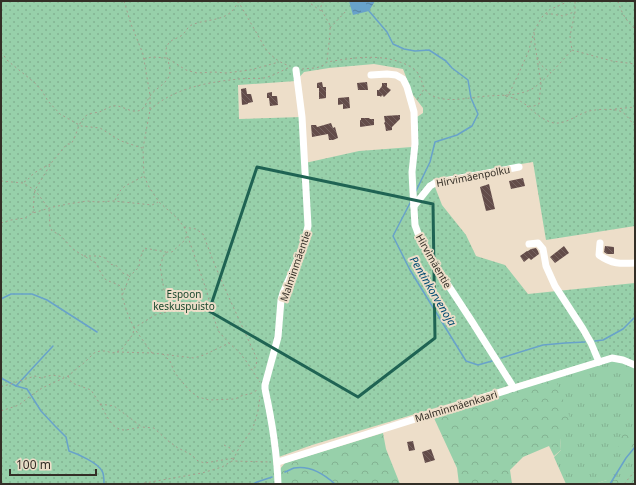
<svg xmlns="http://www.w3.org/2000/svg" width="636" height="485" viewBox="0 0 636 485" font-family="'Noto Sans',sans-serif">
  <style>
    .grass { fill: url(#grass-tufts) }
    .forest { fill: url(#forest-crowns) }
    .park { fill: url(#park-dots); fill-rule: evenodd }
    .water { fill: url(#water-ripples) }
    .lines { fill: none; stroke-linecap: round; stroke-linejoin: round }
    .stream { stroke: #68a2ca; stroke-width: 1.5 }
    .building { fill: url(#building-back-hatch) }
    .path { stroke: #a79c8c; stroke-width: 1; stroke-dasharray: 2 3; stroke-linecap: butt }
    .minor { stroke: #fff; stroke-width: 7 }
    .marked { fill: none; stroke: #1f6353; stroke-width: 3; stroke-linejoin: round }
    .labels { text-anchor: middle; stroke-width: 4; stroke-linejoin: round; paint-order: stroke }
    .street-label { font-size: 10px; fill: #332e26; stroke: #eddec9 }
    .park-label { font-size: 10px; fill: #1a482d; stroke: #eddec9 }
    .water-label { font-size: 11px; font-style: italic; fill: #004c73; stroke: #eddec9 }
  </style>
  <defs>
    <pattern id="grass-tufts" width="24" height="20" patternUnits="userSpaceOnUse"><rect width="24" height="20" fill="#97d0aa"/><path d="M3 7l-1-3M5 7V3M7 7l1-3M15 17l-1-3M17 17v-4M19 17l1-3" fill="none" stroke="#83b392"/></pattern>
    <pattern id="forest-crowns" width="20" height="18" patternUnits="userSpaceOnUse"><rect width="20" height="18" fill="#97d0aa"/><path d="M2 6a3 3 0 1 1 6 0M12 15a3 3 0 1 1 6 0" fill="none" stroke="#83b392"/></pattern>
    <pattern id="park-dots" width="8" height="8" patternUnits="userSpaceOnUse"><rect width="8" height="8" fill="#97d0aa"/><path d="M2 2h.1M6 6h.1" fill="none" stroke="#83b392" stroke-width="1.8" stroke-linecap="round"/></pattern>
    <pattern id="water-ripples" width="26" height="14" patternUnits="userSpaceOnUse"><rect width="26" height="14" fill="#68a2ca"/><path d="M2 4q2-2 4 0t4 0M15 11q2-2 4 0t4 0" fill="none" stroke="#5684a4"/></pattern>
    <pattern id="building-back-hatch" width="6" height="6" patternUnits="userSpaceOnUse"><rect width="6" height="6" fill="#634c49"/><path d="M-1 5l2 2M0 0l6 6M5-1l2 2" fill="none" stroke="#766360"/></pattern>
  </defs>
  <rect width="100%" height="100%" fill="#eddec9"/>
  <!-- grass -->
  <polygon class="grass" points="612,361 628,364 635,368 635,480 607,480 594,484 566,484 554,457 561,450 555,378"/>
  <!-- forest -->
  <g class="forest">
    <polygon points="555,378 572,423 560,438 561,450 554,456 549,446 523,457 510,470 512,484 459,484 457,468 433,416"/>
    <polygon points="625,430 635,435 635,451 618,450 619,440"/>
    <polygon points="383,433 386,449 400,484 281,484 280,469 285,463"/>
    <polygon points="607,480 635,480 635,484 594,484"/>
  </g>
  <!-- park -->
  <path class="park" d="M1 1H635V226L546 240 533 162 433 179 435 187 442 205 466 235 476 256 505 265 528 294 635 283V362L612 355 312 445 273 459 276 484H1ZM374 64 403 69 413 95 423 108V113L417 117 412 147 359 151 305 163 302 117 239 119 238 85 296 81 304 72 329 68Z"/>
  <!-- water -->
  <polygon class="water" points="349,1 375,1 369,11 353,15"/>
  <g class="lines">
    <!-- stream -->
    <g class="stream">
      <polyline points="369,11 387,32 393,44 404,49 415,51 429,50 446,61 452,68 468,80 471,98 478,114 472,126 457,135 435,142 430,162 416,191"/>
      <polyline points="410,203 393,236 410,270 466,361 478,365 492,361"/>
      <polyline points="1,299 11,294 32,294 47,300 97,332"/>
      <polyline points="595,341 603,340 623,329 635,317"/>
      <polyline points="501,358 543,345 565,343 585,342"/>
      <path d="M1 378 16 386 27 389 41 411 55 426 66 437 69 451C78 454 98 463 102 471 104 474 104 480 104 484"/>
      <polyline points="16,386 53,346"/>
      <path d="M285 472C288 471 291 469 294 468 310 465 324 474 335 484"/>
      <polyline points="253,484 257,482 272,477"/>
      <polyline points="610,484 626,458 635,447"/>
    </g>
  </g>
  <!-- building -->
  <g class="building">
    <polygon points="322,82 323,87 326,87 326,98 319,99 319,88 317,88 317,83"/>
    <polygon points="367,82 368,90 358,90 357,83"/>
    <polygon points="382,83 387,83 387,87 391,90 384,97 382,95 381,97 380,96 377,96 377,90 379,90 382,86"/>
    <polygon points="246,88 247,94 251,94 253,102 248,103 248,104 242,105 241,89"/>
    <polygon points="272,92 272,96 277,96 278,105 270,106 269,98 267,98 267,93"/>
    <polygon points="349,97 350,108 343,109 343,104 338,105 338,98"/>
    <polygon points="400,115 400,119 392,127 392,130 386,131 385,125 384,123 385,122 384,116"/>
    <polygon points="361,118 369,118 370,119 374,119 374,125 360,127 360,120 361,120"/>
    <polygon points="331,123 333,128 335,127 338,138 333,140 329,140 328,134 312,137 311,125 316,125 317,127"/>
    <polygon points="523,178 525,186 511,189 509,181"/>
    <polygon points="489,184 495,209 486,211 480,187"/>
    <polygon points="564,246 569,253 555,263 550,257"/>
    <polygon points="605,246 614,247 614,254 607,254 604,252"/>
    <polygon points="536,248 538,251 539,254 531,260 529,258 524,262 520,256 527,251 528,251 531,249"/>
    <polygon points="413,441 415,450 409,451 407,442"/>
    <polygon points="431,449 435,460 425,463 422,452"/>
  </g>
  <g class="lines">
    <!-- path -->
    <g class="path">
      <polyline points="124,1 131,24 143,54 150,95 150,110 143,148 144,176 149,187 159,202 177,218 184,227 187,234 207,292 212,313 219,332 229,343 239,352 246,361 260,382"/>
      <path d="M238 1 267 51C274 58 280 63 290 66"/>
      <polyline points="307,1 321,11"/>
      <polyline points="324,1 321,6 321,9 330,25 330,34 327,61"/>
      <path d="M618 1C622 14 625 19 635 29"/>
      <polyline points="546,14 552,14 563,16 574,12"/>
      <polyline points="330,28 347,10"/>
      <polyline points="572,50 612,61 635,64"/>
      <polyline points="1,52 8,61 35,83 42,91 48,101 60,114 81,126 100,128 121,141 142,148"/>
      <polyline points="537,57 541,65 551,73 572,50 570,36 575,12 575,1"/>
      <polyline points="144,59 152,57 167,58 186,70 197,73 214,72 226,73 250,70 279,62"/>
      <path d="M302 69C310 68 322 69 327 62 352 58 380 53 405 64 409 66 414 68 417 72 423 80 422 90 431 95 448 104 469 97 488 96 502 95 516 96 530 90 538 86 544 79 551 73"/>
      <polyline points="505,96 510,92 517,77 528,53 534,32"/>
      <path d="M506 96C509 97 513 98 516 99 526 103 527 110 539 104L541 83 535 45 534 31 542 17 549 10 569 1"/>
      <polyline points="417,100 424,89"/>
      <path d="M527 106C535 113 544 121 554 123 566 124 575 116 586 112 593 109 616 108 622 112 628 116 631 122 635 126"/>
      <polyline points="615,109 635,107"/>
      <path d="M150 110C173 88 209 82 239 79 247 78 256 79 264 78 273 76 281 71 290 67"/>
      <polyline points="1,181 23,183 35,190 49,209 50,226 52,231 60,235 73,249 79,253 84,256 96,263 101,273 106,280 119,285 122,289 122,296 127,312 134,328 133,334 122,349 117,352 112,353 106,351 100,351 94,353 85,362 68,376 42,388 29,397 19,405 1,411"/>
      <path d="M24 182C28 180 28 179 31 176 37 170 45 167 52 163"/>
      <polyline points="115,200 120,191 125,186 144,176"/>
      <path d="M33 213 34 196 35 190 52 162 67 144H71C77 136 77 124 85 117 85 116 86 116 87 115 90 113 95 113 99 112 103 111 108 107 113 106 122 104 133 116 142 109 146 106 147 100 150 96 155 88 170 83 170 71 170 61 161 50 170 42 174 38 180 38 183 34 188 30 186 27 194 24 211 18 229 22 238 2"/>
      <polyline points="1,223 11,220 25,218 33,213 53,207 68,204 87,201 97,202 114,201 152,205 158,202"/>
      <polyline points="184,227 196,229 203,234 214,263 226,291 257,359 256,366 253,370"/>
      <polyline points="84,256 99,256 105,258 110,264 117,266 124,274 128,275 129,278 122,296"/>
      <polyline points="129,277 139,267 140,258 142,254 144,248 166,252"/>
      <polyline points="117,352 152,353 194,358 204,355 229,343"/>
      <polyline points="152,353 134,328 155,315 166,312 169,299 164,290 160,266 164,255 167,252 172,252 185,240 187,235"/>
      <polyline points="163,354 170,361 174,371 178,377 189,390 198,397 209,400 235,399 241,396 252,393 259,389"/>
      <polyline points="68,376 72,383 91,390 100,404 114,406 142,427 154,428 167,440 178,448 192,455 198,461 205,463 234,458"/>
      <polyline points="1,387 35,376 41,378 52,375 64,377"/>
      <path d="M100 404C106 414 112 431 126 430 131 429 137 428 142 427"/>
      <polyline points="224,445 230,448 235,454"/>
      <polyline points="233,460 240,446 246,438 253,428 258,411 260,396"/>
      <polyline points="139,484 202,473 222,467 232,461 271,462"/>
      <polyline points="624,484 635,471"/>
    </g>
    <!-- minor -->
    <g class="minor">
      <polyline points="371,75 387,74 396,75 403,79 407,87 414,112 415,144 412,172 413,192 415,225 420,239 433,262 471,320 514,388"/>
      <polyline points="414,206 430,186 435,183 519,167"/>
      <path d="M600 243 599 255C612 264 620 264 635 263"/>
      <polyline points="529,244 538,243 543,249 546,266 555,286 583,329 591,343 599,362"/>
      <polyline points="278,462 514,388 612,358 623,360 635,365"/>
      <path d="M278 484C277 452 272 421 265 389V385L278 337 281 300 283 293 304 244 308 226 302 117 296 70"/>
    </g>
  </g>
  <!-- marked area -->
  <path class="marked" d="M257 167 433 204 435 338 358 397 209 311Z"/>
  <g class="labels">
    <!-- street labels -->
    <g class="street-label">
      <text transform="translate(473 176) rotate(-11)" y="4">Hirvimäenpolku</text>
      <text transform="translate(434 261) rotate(60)" y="4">Hirvimäentie</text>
      <text transform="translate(295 266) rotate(-71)" y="4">Malminmäentie</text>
      <text transform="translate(456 406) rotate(-17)" y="4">Malminmäenkaari</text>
    </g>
    <!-- park labels -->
    <g class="park-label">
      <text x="184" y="298">Espoon<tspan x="184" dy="12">keskuspuisto</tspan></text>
    </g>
    <!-- water labels -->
    <g class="water-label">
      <text transform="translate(433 291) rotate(59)" y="4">Pentinkorvenoja</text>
    </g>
  </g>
  <!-- border -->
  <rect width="636" height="485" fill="none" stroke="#332e26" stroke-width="4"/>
  <!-- scale -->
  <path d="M10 469v6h86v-6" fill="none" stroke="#332e26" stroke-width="2"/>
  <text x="16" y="469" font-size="12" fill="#332e26" stroke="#eddec9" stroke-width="3" paint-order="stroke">100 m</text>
</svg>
